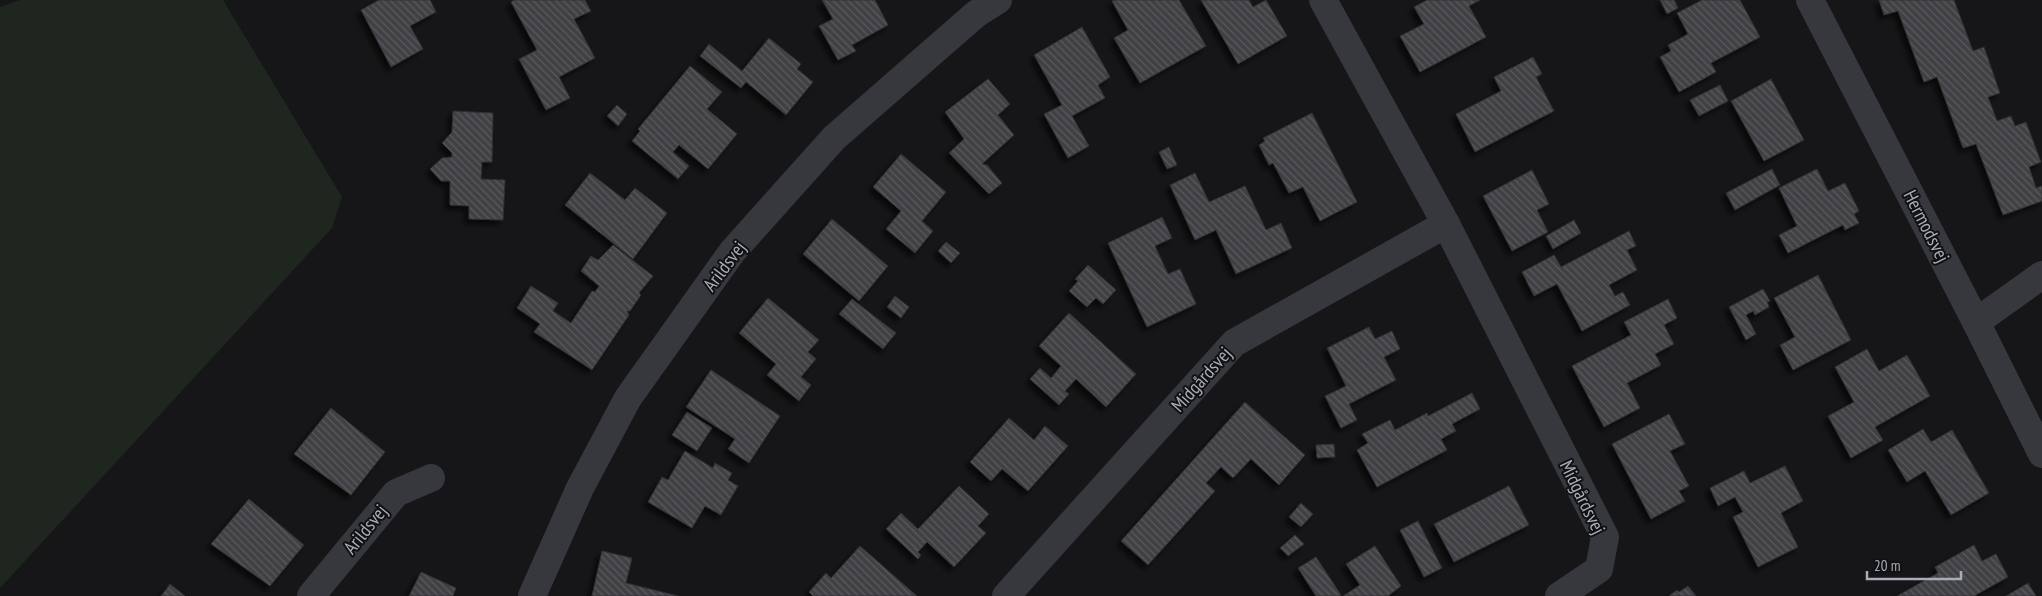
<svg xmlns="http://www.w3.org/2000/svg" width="2042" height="596" viewBox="0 0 2042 596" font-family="'PT Sans Narrow',sans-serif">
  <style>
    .green { fill: #1e261f }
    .building { fill: url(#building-back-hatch); stroke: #303034; filter: url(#shadow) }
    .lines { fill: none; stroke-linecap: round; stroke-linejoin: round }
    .minor { stroke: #37383d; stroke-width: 28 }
    .labels { text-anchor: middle; stroke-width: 4; stroke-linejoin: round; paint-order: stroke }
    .street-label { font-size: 19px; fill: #a8adb8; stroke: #111113 }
  </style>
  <defs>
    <pattern id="building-back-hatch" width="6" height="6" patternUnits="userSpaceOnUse" patternTransform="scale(1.25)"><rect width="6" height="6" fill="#404145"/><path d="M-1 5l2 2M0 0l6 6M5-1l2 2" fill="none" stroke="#595a5e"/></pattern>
    <filter id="shadow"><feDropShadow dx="-4.5" dy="4.5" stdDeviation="2.5" flood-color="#0009"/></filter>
  </defs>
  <rect width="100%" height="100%" fill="#161618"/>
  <!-- green -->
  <polygon class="green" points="20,0 223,0 342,197 332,228 0,588 0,7"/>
  <!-- building -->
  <g class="building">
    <polygon points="379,0 430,0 436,12 410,26 423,49 391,67 361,10"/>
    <polygon points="514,0 585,0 591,11 574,19 595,58 559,77 570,98 546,110 519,59 537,50 511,2"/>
    <polygon points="822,0 875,0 888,25 852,45 856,51 838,60 819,26 833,19"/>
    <polygon points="1114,0 1179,0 1206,46 1140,83 1114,38 1128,30 1112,1"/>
    <polygon points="1201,0 1249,0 1253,7 1266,0 1287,36 1238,64"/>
    <polygon points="1427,0 1480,0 1469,6 1486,37 1420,72 1400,36 1424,24 1414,7"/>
    <polygon points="1660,0 1674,0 1678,8 1667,14"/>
    <polygon points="1702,0 1740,0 1760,37 1711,63 1716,72 1679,92 1660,57 1671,51 1668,45 1688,34 1677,13"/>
    <polygon points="1879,0 1954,0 1973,51 1984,47 2000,93 1988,97 1997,121 2011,116 2015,126 2026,122 2041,162 2029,167 2036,188 2042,186 2042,201 2003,215 1976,144 1963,148 1937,77 1924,82 1898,11 1884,15"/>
    <polygon points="1082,27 1110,77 1098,85 1105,98 1072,116 1089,146 1068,158 1044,114 1062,105 1034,55"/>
    <polygon points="769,38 801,64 797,69 813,82 786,115 746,82 741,88 700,56 709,44 742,71"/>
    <polygon points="1533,57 1542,74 1536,77 1554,111 1475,152 1456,114 1501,91 1494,77"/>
    <polygon points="690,66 722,92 707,109 737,134 708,169 679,145 673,152 689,166 678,179 632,141 640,131 638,129"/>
    <polygon points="988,79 1010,104 998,115 1014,135 982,164 987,165 1002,183 989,194 949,153 964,139 945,112"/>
    <polygon points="1771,79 1804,140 1764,161 1731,101"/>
    <polygon points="1720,85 1728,101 1699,116 1690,100"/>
    <polygon points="617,105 627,114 618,126 607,116"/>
    <polygon points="453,111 493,113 492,162 482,162 481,179 505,180 503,220 469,219 469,206 450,205 450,181 441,181 430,169 442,158 452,157 452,153 442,143 452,132"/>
    <polygon points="1312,113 1357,202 1320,221 1303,187 1289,193 1273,163 1269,165 1259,145 1265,141 1263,138"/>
    <polygon points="1169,147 1177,165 1167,169 1159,152"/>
    <polygon points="901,154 946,192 922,221 933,231 915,253 886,229 901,211 873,187"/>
    <polygon points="1772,169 1780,185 1735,210 1726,193"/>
    <polygon points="1817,169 1828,191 1845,183 1859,211 1854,214 1859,223 1845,230 1843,225 1788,253 1779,235 1797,226 1779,188"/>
    <polygon points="1532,170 1549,204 1537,210 1548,232 1512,251 1483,196"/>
    <polygon points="590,173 625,200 635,188 667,213 633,259 565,205"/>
    <polygon points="1195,173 1209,202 1245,186 1266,230 1281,223 1292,248 1236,274 1216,230 1195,240 1170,185"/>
    <polygon points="1162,217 1172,238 1155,246 1168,274 1180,269 1196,304 1147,327 1108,243"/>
    <polygon points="832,219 888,266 859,301 803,254"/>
    <polygon points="1574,220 1581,233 1553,249 1546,236"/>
    <polygon points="1629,231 1636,246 1627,250 1637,270 1609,285 1615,296 1623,292 1630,305 1582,331 1557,284 1534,296 1522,272 1554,255 1561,267"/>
    <polygon points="946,242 960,253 951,263 938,251"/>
    <polygon points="613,245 653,276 639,293 641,295 630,311 627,311 629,315 592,370 534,332 540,324 517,308 531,286 558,303 553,311 571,323 592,291 595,292 599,286 581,271 591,256 598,260"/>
    <polygon points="1088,265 1116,290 1103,304 1096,298 1087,307 1069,291 1078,281 1075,279"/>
    <polygon points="1818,275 1851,340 1793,370 1780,345 1795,337 1774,298"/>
    <polygon points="1763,289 1770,301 1767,302 1769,307 1755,315 1753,311 1746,315 1756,334 1746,340 1729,307"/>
    <polygon points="895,296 909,307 901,318 887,307"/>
    <polygon points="768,298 819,340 808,352 816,359 801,377 811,385 799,401 767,375 776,364 739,333"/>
    <polygon points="852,299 896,333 883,349 839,314"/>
    <polygon points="1668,299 1677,318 1664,325 1674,344 1655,354 1661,365 1627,383 1640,408 1604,427 1572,366 1631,335 1624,322"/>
    <polygon points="1069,313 1136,374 1106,407 1076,379 1065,391 1069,394 1059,405 1030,379 1040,368 1051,378 1061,366 1039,346"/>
    <polygon points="1369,327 1375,339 1392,331 1400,349 1384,357 1396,380 1349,404 1357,420 1341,428 1325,396 1346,386 1327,348"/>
    <polygon points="1867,349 1879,371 1907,355 1930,396 1875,427 1883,440 1851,458 1828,416 1854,402 1835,367"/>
    <polygon points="711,370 780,416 749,463 728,449 735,439 686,407"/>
    <polygon points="1472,393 1480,409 1452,424 1456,431 1441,439 1447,450 1377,487 1357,450 1368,443 1362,434 1390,420 1395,430 1427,413 1428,416"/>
    <polygon points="1245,402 1305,455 1279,485 1251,459 1233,478 1221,467 1206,483 1215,491 1148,565 1121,541"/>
    <polygon points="331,408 385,452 351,495 294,454"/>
    <polygon points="687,412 712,428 697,451 672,435"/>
    <polygon points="1669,414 1685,444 1670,451 1689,486 1679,491 1685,501 1651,519 1612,444"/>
    <polygon points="1009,418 1034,440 1045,426 1068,446 1028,491 1002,469 991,481 970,462"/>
    <polygon points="1923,429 1931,442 1952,430 1989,493 1951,515 1925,471 1907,482 1888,450"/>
    <polygon points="1334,444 1335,457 1317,458 1316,445"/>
    <polygon points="685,451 713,468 715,463 732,473 728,480 738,486 721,515 705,506 692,528 648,502 662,477 668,480"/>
    <polygon points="1785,466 1803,501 1781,513 1798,547 1758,567 1733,517 1743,512 1735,497 1718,506 1710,488 1744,471 1750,483"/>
    <polygon points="959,486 989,514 978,526 986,533 954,567 927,542 918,552 921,555 918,559 886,529 901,513 918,529"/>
    <polygon points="1509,486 1529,525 1454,562 1434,524"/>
    <polygon points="249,499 304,545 270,586 211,544"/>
    <polygon points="1301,503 1313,514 1301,527 1289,517"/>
    <polygon points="1418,521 1442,568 1424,577 1400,530"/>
    <polygon points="1295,535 1304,544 1288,556 1280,548"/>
    <polygon points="1974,545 1982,561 1996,554 2008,577 1974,596 1897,596 1938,573 1935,567"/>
    <polygon points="860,546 917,596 813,596 809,592 826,573 831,578"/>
    <polygon points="1375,546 1401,586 1388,596 1343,596 1360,585 1346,564"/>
    <polygon points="602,551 632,558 626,583 678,596 592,596"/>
    <polygon points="1316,557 1341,595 1339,596 1316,596 1298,568"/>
    <polygon points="421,572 456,588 453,596 409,596"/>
    <polygon points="2028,583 2036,596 2006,596"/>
    <polygon points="170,584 185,596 161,596"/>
    <polygon points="1688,586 1696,596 1669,596 1677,590 1679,592"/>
  </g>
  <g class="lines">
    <!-- minor -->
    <g class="minor">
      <polyline points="1323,0 1446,224 1605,537 1599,569 1559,596"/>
      <polyline points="1810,0 1976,322 2042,454"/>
      <polyline points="1976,322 2042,275"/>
      <polyline points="311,596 396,493 431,478"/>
      <polyline points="532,596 580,488 628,398 732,252 834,138 976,14 998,0"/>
      <polyline points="1006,596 1234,343 1446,224"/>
    </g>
  </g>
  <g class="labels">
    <!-- street labels -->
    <g class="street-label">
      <text transform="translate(1927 226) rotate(63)" y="7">Hermodsvej</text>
      <text transform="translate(724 266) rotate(-53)" y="7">Arildsvej</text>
      <text transform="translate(1201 379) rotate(-48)" y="7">Midgårdsvej</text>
      <text transform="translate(1583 497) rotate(64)" y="7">Midgårdsvej</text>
      <text transform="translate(365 529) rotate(-51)" y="7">Arildsvej</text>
    </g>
  </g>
  <!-- scale -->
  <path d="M1867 571v8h94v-8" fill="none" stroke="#a8adb8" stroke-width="2.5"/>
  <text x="1874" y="571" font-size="15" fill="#a8adb8" stroke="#111113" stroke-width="4" paint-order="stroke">20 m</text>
</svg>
